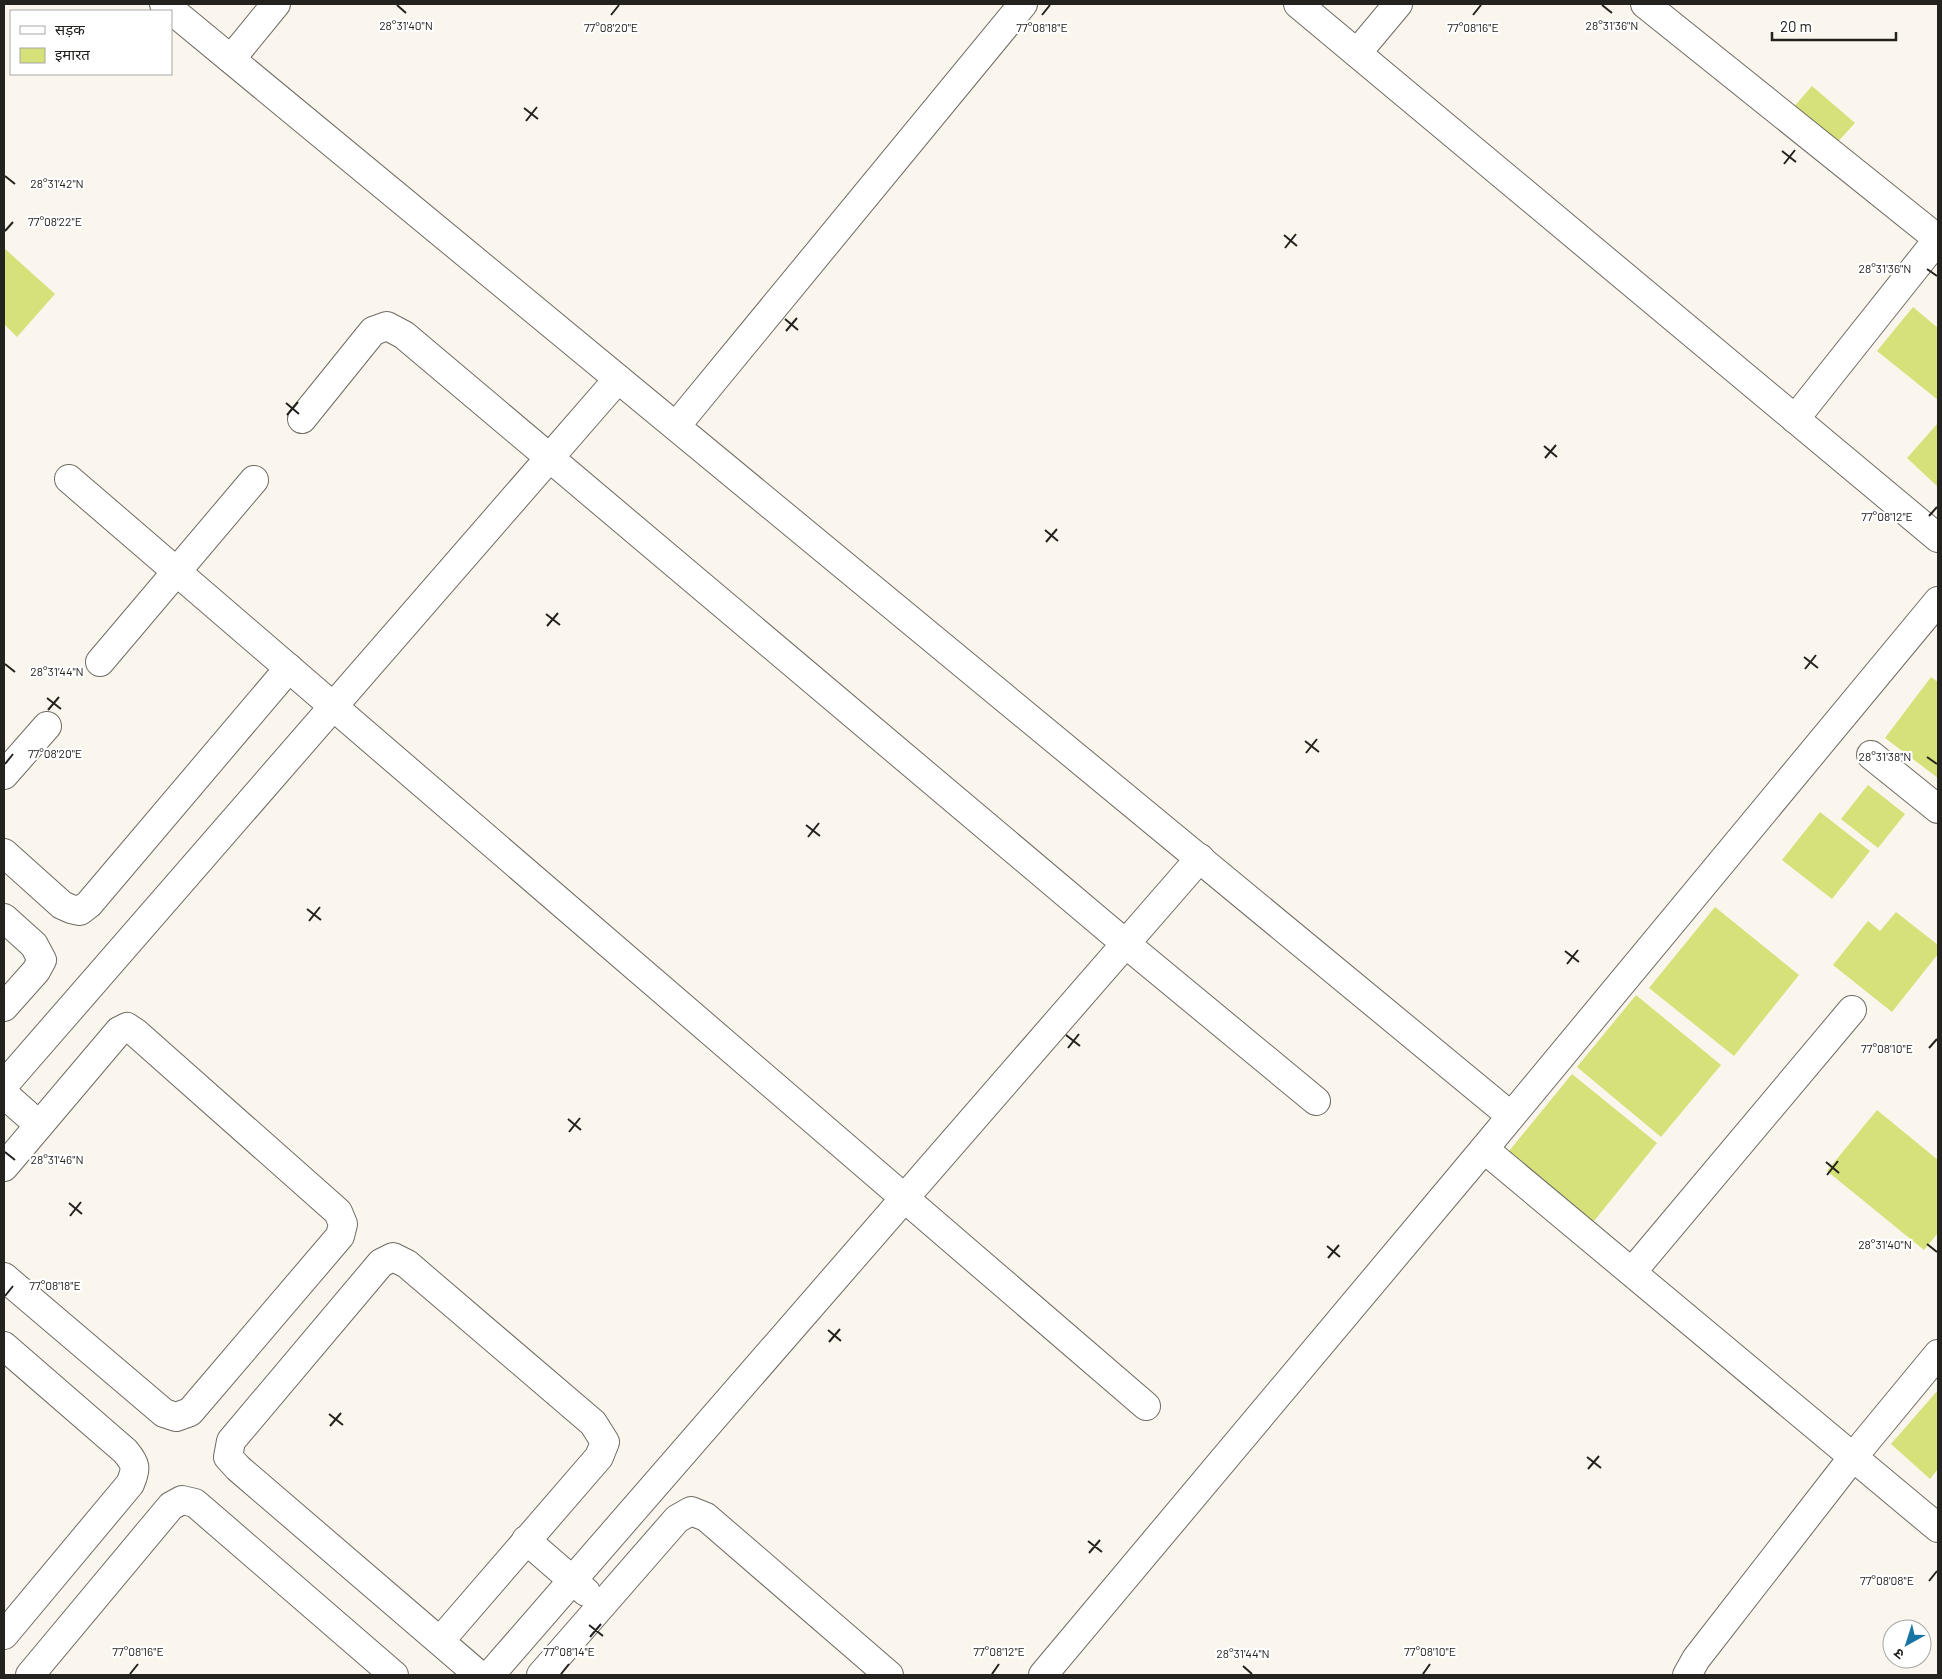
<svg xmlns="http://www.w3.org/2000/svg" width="1942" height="1679" viewBox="0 0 1942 1679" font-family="Barlow,'Noto Sans Devanagari',sans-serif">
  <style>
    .building { fill: #d6e179 }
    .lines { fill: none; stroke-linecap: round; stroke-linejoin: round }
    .street-casing { stroke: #6f6b63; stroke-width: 30 }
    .street { stroke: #fff; stroke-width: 28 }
    .ticks { fill: none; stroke: #24221f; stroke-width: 2 }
    .ticks-label { font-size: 12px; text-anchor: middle; fill: #24221f; stroke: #fff; stroke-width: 4.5; stroke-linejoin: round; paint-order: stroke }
  </style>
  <rect width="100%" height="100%" fill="#fbf6ed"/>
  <!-- building -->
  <g class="building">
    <polygon points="1812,86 1855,123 1834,146 1792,109"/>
    <polygon points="4,248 55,294 17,337 4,324"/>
    <polygon points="1913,307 1938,328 1938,400 1877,351"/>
    <polygon points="1938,423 1938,487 1907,458"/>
    <polygon points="1931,677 1938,682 1938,778 1885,738"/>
    <polygon points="1868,785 1905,814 1878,848 1841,819"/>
    <polygon points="1820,812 1870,851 1832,899 1782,860"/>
    <polygon points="1715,907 1799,975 1734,1056 1649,988"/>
    <polygon points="1896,912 1938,945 1938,954 1892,1012 1833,965 1868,921 1880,931"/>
    <polygon points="1636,995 1721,1065 1661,1137 1577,1067"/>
    <polygon points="1572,1074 1657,1143 1586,1231 1500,1162"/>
    <polygon points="1877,1110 1938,1160 1938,1233 1924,1250 1827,1171"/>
    <polygon points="1938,1390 1938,1469 1930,1479 1891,1444"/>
  </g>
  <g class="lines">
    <defs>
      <g id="street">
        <polyline points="164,4 1511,1116"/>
        <polyline points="1298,4 1938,538"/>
        <polyline points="1645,4 1938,239"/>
        <polyline points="1357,53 1398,4"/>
        <polyline points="231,59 276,4"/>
        <polyline points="302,419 373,331 387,326 404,335 1126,944 1316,1101"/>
        <polyline points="1795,419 1938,239"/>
        <polyline points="676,426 1023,4"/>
        <polyline points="69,479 1146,1406"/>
        <polyline points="100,662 254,480"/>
        <polyline points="1871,755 1938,809"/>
        <polyline points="4,775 47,726"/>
        <polyline points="4,853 62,905 71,909 80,911 89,904 289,668"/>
        <polyline points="4,918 34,945 42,960 36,971 4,1007"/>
        <polyline points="4,1085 618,379"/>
        <polyline points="4,1094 39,1125"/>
        <polyline points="1484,1149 1938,1528"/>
        <polyline points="4,1167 119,1031 127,1027 136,1033 338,1212 343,1224 340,1236 190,1412 176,1417 164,1413 4,1277"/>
        <polyline points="1632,1272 1852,1010"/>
        <path d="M4 1346 125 1451C136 1464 137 1468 130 1484L4 1635"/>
        <polyline points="526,1540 586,1592"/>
        <polyline points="440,1641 599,1457 605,1442 593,1423 407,1264 393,1257 381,1263 231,1441 228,1457 238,1468 479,1675"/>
        <polyline points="30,1675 171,1506 182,1500 195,1503 394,1675"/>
        <polyline points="490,1675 1200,858"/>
        <polyline points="541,1675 677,1519 691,1511 706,1517 889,1675"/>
        <polyline points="1043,1675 1484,1149 1938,601"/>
        <polyline points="1687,1675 1696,1659 1853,1457 1938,1354"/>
      </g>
    </defs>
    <!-- street casing -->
    <use href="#street" class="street-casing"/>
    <!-- street -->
    <use href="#street" class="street"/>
  </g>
  <!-- ticks -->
  <path class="ticks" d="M397 5 406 13M1602 5 1612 13M611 15 619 5M1042 15 1050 5M1473 15 1481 5M524 108 538 119M526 121 537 107M1782 151 1796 162M1784 164 1795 150M5 176 15 184M5 231 13 222M1284 235 1297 246M1285 248 1296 234M1927 269 1937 276M785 319 798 330M786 331 797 318M286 403 299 414M287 415 298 402M1544 446 1557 457M1545 458 1556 445M1929 516 1937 507M1045 530 1058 541M1046 542 1057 529M546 614 560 625M547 626 558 613M1804 657 1818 668M5 664 15 672M1805 669 1816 655M47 698 61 709M48 710 59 697M1305 741 1319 752M1306 753 1317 739M1927 757 1937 764M5 764 13 754M806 825 820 836M808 837 819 823M307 909 321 920M309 921 320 907M1565 951 1579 962M1567 964 1578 950M1066 1035 1080 1046M1068 1048 1079 1034M1929 1048 1937 1039M568 1119 581 1130M569 1132 580 1118M5 1152 15 1160M1826 1162 1839 1173M1827 1175 1838 1161M69 1203 82 1214M70 1216 81 1202M1927 1244 1937 1252M1327 1246 1340 1257M1328 1258 1339 1245M5 1296 13 1286M828 1330 841 1341M829 1342 840 1329M329 1414 343 1425M330 1426 341 1413M1587 1457 1601 1468M1588 1469 1599 1456M1088 1541 1102 1552M1089 1553 1100 1540M1929 1581 1937 1571M589 1625 603 1636M590 1637 601 1624M1243 1666 1252 1674M130 1674 138 1664M561 1674 569 1664M992 1674 999 1664M1423 1674 1430 1664"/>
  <g class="ticks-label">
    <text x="406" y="30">28°31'40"N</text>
    <text x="1612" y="30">28°31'36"N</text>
    <text x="611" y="32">77°08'20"E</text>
    <text x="1042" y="32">77°08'18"E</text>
    <text x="1473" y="32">77°08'16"E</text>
    <text x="57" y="188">28°31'42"N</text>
    <text x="55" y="226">77°08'22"E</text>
    <text x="1885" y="273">28°31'36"N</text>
    <text x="1887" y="521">77°08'12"E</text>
    <text x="57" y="676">28°31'44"N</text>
    <text x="55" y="758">77°08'20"E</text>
    <text x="1885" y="761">28°31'38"N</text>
    <text x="1887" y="1053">77°08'10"E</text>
    <text x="57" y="1164">28°31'46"N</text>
    <text x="1885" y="1249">28°31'40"N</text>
    <text x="55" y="1290">77°08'18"E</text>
    <text x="1887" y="1585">77°08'08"E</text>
    <text x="138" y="1656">77°08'16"E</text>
    <text x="569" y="1656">77°08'14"E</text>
    <text x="999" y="1656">77°08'12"E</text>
    <text x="1430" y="1656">77°08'10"E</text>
    <text x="1243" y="1658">28°31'44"N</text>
  </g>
  <!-- border -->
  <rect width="1942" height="1679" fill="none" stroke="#24221f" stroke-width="10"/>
  <!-- legend -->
  <rect x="10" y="10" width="162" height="65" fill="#ffffff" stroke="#a7a7a5"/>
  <rect x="20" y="26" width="25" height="8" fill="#ffffff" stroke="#a7a7a5"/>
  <text x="55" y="35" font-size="15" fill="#24221f">सड़क</text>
  <rect x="20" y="48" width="25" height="15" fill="#d6e179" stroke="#a7a7a5"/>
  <text x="55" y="60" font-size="15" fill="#24221f">इमारत</text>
  <!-- north arrow -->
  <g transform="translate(1907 1644) rotate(219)"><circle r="24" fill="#ffffff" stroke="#a7a7a5"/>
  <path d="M0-4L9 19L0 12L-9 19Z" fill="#1976a4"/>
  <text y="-8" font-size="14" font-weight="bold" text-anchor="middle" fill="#24221f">उ</text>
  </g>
  <!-- scale -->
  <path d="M1772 32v8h124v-8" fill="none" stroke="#24221f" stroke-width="2.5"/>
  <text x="1780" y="32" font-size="15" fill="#24221f" stroke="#ffffff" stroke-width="4" paint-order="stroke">20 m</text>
</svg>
